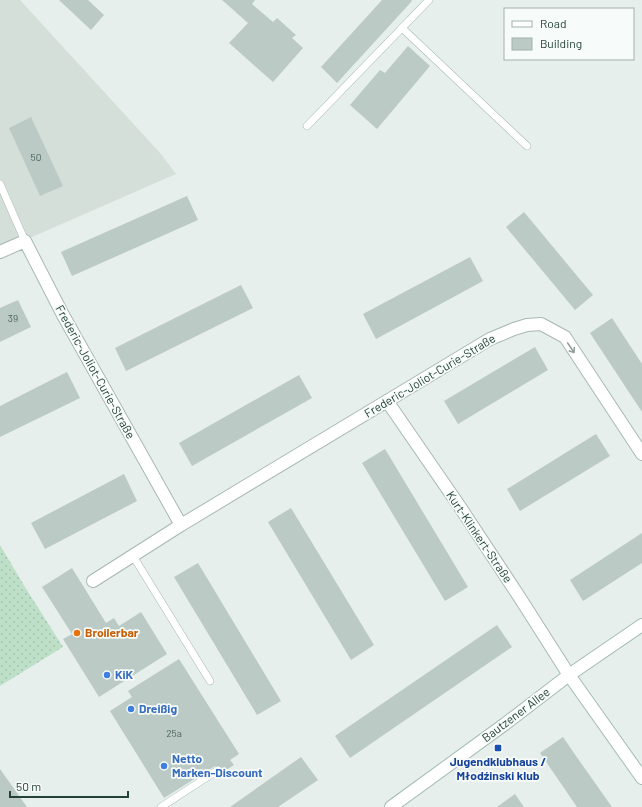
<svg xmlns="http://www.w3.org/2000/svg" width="642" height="807" viewBox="0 0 642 807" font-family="Barlow,sans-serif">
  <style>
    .built { fill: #d4dfda }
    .grass { fill: url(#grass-dots) }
    .building { fill: #bbcac4 }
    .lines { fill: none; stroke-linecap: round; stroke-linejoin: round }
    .lane-casing { stroke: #a8b8b2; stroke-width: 8 }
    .street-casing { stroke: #a8b8b2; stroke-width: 14 }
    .secondary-casing { stroke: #a4bbb3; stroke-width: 14 }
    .lane { stroke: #fff; stroke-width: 7 }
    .street { stroke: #fff; stroke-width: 12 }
    .secondary { stroke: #fff; stroke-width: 12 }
    .oneway { stroke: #92a09c }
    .food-dot { fill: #e8710a; stroke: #f7fbf9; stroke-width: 1.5 }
    .shop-dot { fill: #3f7fe0; stroke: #f7fbf9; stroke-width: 1.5 }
    .transit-dot { fill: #1a4fb4; stroke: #f7fbf9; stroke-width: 1.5 }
    .labels { text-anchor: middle; stroke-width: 3.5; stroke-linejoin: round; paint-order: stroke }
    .number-label { font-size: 10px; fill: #4a645c }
    .street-label { font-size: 12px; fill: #24423a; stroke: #f7fbf9 }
    .food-label { font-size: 12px; font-weight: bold; fill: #c56008; stroke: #f7fbf9; text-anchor: start }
    .shop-label { font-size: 12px; font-weight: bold; fill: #366cbe; stroke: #f7fbf9; text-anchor: start }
    .transit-label { font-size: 12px; font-weight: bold; fill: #164399; stroke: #f7fbf9 }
  </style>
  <defs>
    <pattern id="grass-dots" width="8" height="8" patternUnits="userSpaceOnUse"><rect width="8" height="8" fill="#bfe0c8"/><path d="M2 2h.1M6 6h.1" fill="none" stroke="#a4c1ad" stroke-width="1.8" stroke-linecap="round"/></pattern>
  </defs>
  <rect width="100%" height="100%" fill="#e6efeb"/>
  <!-- built -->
  <polygon class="built" points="0,0 20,0 160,153 176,174 0,251"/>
  <!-- grass -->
  <polygon class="grass" points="0,545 25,587 63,647 0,686"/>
  <!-- building -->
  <g class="building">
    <polygon points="59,0 88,0 104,15 91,30"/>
    <polygon points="222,0 255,0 252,4 273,22 277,18 296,35 292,38 303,48 273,82 229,43 248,23"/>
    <polygon points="382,0 411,0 412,1 337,83 321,67"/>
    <polygon points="408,46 430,66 377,129 350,105 380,70 385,73"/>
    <polygon points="31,117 63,186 40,196 9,128"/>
    <polygon points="187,196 198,220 72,276 61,252"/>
    <polygon points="524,212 593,295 575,310 506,227"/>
    <polygon points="470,257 483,281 376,339 363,314"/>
    <polygon points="241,285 253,308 126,371 115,348"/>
    <polygon points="18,300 31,327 0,342 0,308"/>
    <polygon points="612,318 642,364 642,412 590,333"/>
    <polygon points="535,347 548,370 458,424 444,401"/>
    <polygon points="67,372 80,398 0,437 0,406"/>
    <polygon points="299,375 312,398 192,466 179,443"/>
    <polygon points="596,434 610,456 520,511 507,489"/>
    <polygon points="385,449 468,587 445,601 362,463"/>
    <polygon points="124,474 137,501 45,549 31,523"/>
    <polygon points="291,508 374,645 351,660 268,522"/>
    <polygon points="642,533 642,563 583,601 570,580"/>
    <polygon points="198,563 281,701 257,715 174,577"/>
    <polygon points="72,568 106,623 114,618 119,626 141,612 167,654 99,697 63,639 72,634 42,587"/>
    <polygon points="497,625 512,647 350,758 335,736"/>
    <polygon points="179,659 239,754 230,760 234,765 220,774 215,766 164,798 110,711 132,697 128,691"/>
    <polygon points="563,737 576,756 612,807 577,807 540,753"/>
    <polygon points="301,757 318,780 278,807 230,807"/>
    <polygon points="0,769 27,807 0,807"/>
    <polygon points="515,794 524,807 497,807"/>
  </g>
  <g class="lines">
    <defs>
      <g id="lane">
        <polyline points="402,28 527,146"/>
        <polyline points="307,126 429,0"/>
        <polyline points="0,184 25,241"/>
        <polyline points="133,556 210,681"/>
        <polyline points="161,807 218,770"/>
      </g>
      <g id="street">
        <polyline points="0,252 25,241 63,315 181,525 490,339 514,329 527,325 541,324 565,337 642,454"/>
        <polyline points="387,401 460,507 520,598 569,675"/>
        <polyline points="93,581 181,525"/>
      </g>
      <g id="secondary">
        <polyline points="569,675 642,778"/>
        <polyline points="391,807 505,724 569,675 642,625"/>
      </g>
    </defs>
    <!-- lane casing -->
    <use href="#lane" class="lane-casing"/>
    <!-- street casing -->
    <use href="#street" class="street-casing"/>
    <!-- secondary casing -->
    <use href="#secondary" class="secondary-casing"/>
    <!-- lane -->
    <use href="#lane" class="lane"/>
    <!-- street -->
    <use href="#street" class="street"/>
    <!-- secondary -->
    <use href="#secondary" class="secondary"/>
  </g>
  <!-- one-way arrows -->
  <defs><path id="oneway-shaft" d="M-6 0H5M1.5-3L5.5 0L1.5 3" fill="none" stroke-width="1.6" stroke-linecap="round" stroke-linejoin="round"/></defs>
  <use class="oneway" href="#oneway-shaft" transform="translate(571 348) rotate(56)"/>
  <!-- markers -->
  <circle class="food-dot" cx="77" cy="633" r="4"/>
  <g class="shop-dot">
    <circle cx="107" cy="675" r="4"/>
    <circle cx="131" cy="709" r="4"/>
    <circle cx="164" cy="766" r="4"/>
  </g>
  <rect class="transit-dot" x="494" y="744" width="8" height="8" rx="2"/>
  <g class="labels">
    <!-- number labels -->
    <g class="number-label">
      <text x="36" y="161">50</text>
      <text x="13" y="322">39</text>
      <text x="174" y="737">25a</text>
    </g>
    <!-- street labels -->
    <g class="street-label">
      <text transform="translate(95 372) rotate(61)" y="4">Frederic-Joliot-Curie-Straße</text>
      <text transform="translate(430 376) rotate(-31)" y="4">Frederic-Joliot-Curie-Straße</text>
      <text transform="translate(479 537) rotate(56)" y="4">Kurt-Klinkert-Straße</text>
      <text transform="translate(516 715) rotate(-37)" y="4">Bautzener Allee</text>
    </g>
    <!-- food labels -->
    <g class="food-label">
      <text x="85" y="637">Broilerbar</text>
    </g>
    <!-- shop labels -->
    <g class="shop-label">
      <text x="115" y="679">KiK</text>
      <text x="139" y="713">Dreißig</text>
      <text x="172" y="763">Netto<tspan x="172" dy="14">Marken-Discount</tspan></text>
    </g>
    <!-- transit labels -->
    <g class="transit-label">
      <text x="498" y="766">Jugendklubhaus /<tspan x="498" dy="14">Młodźinski klub</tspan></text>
    </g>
  </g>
  <!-- legend -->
  <rect x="504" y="8" width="130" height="52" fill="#f7fbf9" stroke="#a3b1ad"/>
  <rect x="512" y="21" width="20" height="6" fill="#ffffff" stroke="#a3b1ad"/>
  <text x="540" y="28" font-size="12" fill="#24423a">Road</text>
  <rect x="512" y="38" width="20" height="12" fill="#bbcac4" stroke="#a3b1ad"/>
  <text x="540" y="48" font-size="12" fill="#24423a">Building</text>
  <!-- scale -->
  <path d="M10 791v6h118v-6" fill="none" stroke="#24423a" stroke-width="2"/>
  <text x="16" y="791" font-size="12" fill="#24423a" stroke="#f7fbf9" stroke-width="3" paint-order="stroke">50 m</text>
</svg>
